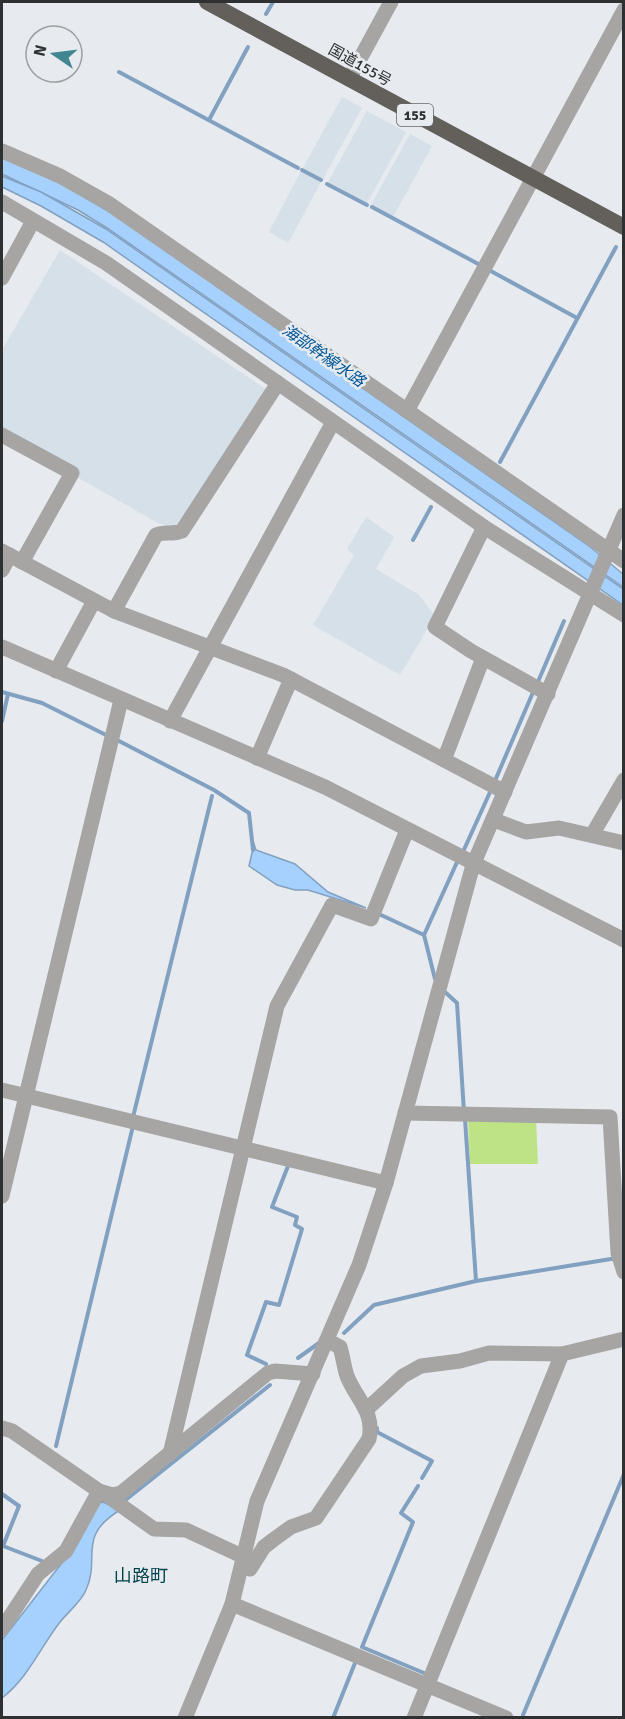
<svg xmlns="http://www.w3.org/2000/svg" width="625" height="1719" viewBox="0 0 625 1719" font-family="Signika,'Noto Sans JP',sans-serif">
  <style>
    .built { fill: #d5e0e9 }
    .green { fill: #bde385 }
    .water { fill: #a6d0fd; stroke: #82a0c0; stroke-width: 1.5 }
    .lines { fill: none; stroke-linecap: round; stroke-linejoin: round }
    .stream { stroke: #82a0c0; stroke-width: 4 }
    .minor { stroke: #a6a5a3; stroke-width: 15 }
    .tertiary { stroke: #a6a5a3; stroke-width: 15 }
    .trunk { stroke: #63605c; stroke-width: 16 }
    .labels { text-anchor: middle; stroke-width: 5; stroke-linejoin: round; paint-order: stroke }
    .shield { fill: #e7ebef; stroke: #66686a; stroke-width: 1.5 }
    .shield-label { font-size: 14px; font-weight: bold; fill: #2e3031 }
    .street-label { font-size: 15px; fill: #2e3031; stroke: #e7ebef }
    .water-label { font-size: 16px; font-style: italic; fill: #025798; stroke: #e7ebef }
    .quarter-label { font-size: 18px; fill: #00434a; stroke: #e7ebef }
  </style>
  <rect width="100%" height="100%" fill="#e7ebef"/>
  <!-- built -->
  <g class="built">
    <polygon points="342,97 362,108 323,179 303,168"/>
    <polygon points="367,111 406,132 367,203 328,182"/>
    <polygon points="410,134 432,146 393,217 371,205"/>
    <polygon points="301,171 321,182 288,243 269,232"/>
    <polygon points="60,250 267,390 181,526 171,528 158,523 75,476 2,430 2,350"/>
    <polygon points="366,517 394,537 376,569 419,595 435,616 400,675 313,625 354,555 347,549"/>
  </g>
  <!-- green -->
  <polygon class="green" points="468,1117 536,1118 538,1164 470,1164"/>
  <!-- water -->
  <g class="water">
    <polygon points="2,157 57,181 113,214 589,546 623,574 623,587 107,228 78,210 2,174"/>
    <polygon points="2,176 41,192 106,229 623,589 623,605 103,242 41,206 2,187"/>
    <polygon points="254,844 256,850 295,864 328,892 366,908 308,890 295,890 277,885 249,866"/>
    <path d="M101 1501 120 1510C76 1537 101 1557 86 1590 81 1602 68 1612 60 1622 40 1648 28 1678 2 1698V1640L61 1564Z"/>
  </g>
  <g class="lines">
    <!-- stream -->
    <g class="stream">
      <polyline points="266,14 273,2"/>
      <polyline points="119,72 298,168"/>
      <polyline points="209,120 248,47"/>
      <polyline points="302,170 321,180"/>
      <polyline points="327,184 367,205"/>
      <polyline points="372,207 482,266"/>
      <polyline points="489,270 577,318"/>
      <polyline points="500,462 616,247"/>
      <polyline points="413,540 431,507"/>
      <polyline points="537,684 564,621"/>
      <polyline points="2,692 42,703 106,735"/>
      <polyline points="2,721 8,694"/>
      <polyline points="117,740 214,790 249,813 253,850"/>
      <polyline points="494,783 534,690"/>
      <polyline points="462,854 491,790"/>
      <polyline points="381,915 424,935"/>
      <polyline points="435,979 424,935 458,860"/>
      <polyline points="445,992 457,1003 464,1112"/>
      <polyline points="133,1117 212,796"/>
      <polyline points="465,1119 476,1281"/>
      <polyline points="344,1333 374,1305 476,1281 617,1258"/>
      <polyline points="298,1358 319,1343"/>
      <polyline points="266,1364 247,1355 266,1302 279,1305 302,1229 295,1225 297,1217 272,1207 288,1166"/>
      <polyline points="377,1428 377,1432 432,1461 422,1478"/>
      <polyline points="56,1446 133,1126"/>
      <polyline points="418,1486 401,1513 413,1522 362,1647 424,1673"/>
      <polyline points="2,1494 19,1506 3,1546 42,1561"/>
      <polyline points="123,1502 270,1385"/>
      <polyline points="523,1715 624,1474"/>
      <polyline points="333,1718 355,1663"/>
    </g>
    <!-- minor -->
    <g class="minor">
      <polyline points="349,79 391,2"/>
      <polyline points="2,151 60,176 108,203 624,561"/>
      <polyline points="2,202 106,263 484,527 624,615"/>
      <polyline points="2,278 33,221"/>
      <polyline points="407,411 624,10"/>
      <polyline points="2,435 72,473 22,562"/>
      <polyline points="484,527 435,627 471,651 548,694"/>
      <polyline points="2,551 114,611 283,675 505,792"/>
      <polyline points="2,570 10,555"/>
      <path d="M114 611 156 535C165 531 172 535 182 531L278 383"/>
      <polyline points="2,647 325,787 624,940"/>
      <polyline points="56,671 94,601"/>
      <polyline points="170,721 333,422"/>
      <polyline points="257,758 291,679"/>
      <polyline points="444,760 483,658"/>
      <polyline points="494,820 526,832 559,828 624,843"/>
      <polyline points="592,835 624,780"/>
      <polyline points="2,1090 386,1183"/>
      <polyline points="405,1113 610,1117 618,1253 624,1272"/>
      <polyline points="2,1196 121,700"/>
      <polyline points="367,1409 403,1376 421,1366 460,1361 489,1353 562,1354 624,1339"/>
      <polyline points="2,1428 12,1431 99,1491 112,1495 121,1493 268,1373 275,1371 313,1374"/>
      <polyline points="170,1454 277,1006 332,905 371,919 407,830"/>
      <polyline points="105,1494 154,1529 186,1530 244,1557"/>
      <path d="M242 1567 250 1569 264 1547 273 1540 291 1527 316 1518 369 1439C375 1412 356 1399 347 1376 344 1367 343 1357 340 1347L328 1341"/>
      <polyline points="232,1604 506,1718"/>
      <polyline points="2,1629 38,1574 66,1551 99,1491"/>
      <polyline points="414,1718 562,1354"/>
    </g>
    <!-- tertiary -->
    <polyline class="tertiary" points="185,1718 232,1604 257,1501 359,1265 386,1183 473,865 624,515"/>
    <!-- trunk -->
    <polyline class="trunk" points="207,2 624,227"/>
  </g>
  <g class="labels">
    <!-- shield labels -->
    <rect class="shield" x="397" y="104" width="36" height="22" rx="4.5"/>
    <g class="shield-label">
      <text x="415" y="120">155</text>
    </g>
    <!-- street labels -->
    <g class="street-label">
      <text transform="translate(360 65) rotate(29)" y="5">国道155号</text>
    </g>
    <!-- water labels -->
    <g class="water-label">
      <text transform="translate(324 355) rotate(35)" y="6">海部幹線水路</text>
    </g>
    <!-- quarter labels -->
    <g class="quarter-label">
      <text x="141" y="1582">山路町</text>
    </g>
  </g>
  <!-- border -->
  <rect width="625" height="1719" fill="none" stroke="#2e3031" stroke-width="6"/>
  <!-- north arrow -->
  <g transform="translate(54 54) rotate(284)"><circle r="28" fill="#e7ebef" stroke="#9da0a3" stroke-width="1.5"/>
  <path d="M0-4.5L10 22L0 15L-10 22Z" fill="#418791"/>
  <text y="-9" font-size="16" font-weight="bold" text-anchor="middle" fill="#2e3031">N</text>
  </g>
</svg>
